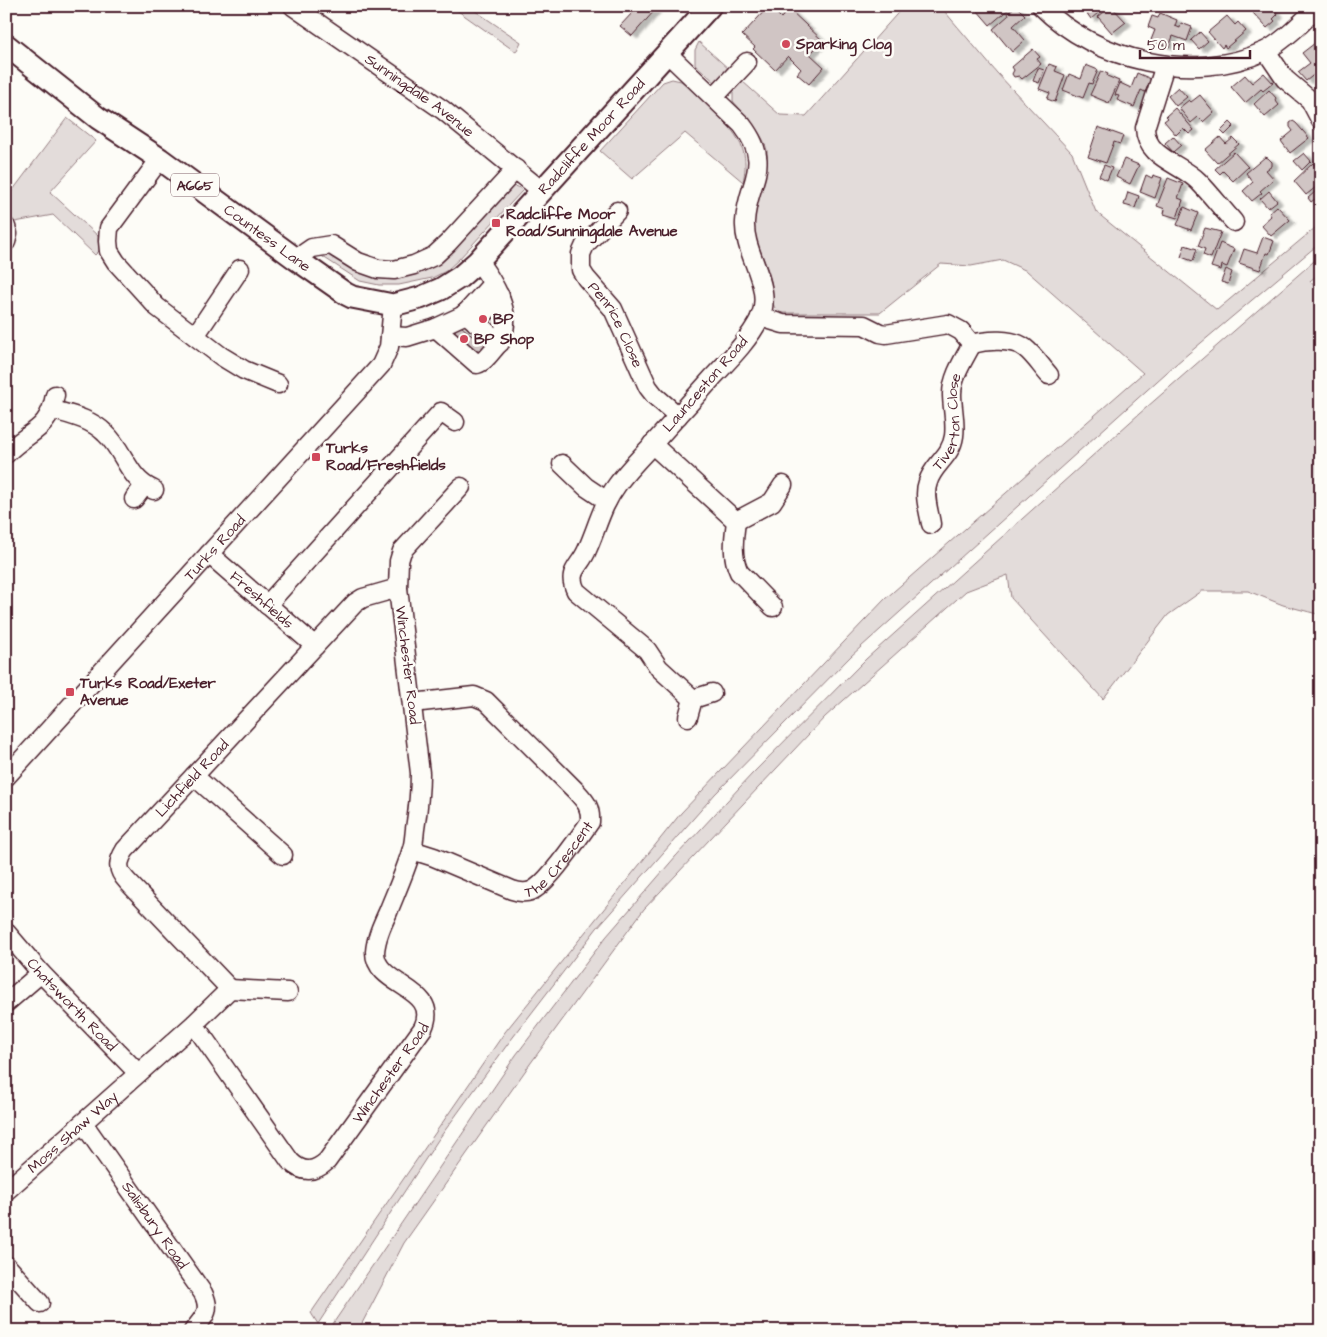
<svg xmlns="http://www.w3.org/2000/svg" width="1327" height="1337" viewBox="0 0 1327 1337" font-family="'Architects Daughter',sans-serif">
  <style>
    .green { fill: #e3dcda; stroke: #967e82 }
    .building { fill: #d0c5c4; stroke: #4a1f2b; filter: url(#shadow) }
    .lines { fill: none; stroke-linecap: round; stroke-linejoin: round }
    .minor-casing { stroke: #4a1f2b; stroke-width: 21 }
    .major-casing { stroke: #4a1f2b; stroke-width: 25 }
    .minor { stroke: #fdfcf7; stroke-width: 18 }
    .major { stroke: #fdfcf7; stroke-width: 21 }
    .poi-dot { fill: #d1495b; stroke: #fdfcf7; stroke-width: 2 }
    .labels { text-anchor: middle; stroke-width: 5; stroke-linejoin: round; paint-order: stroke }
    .shield { fill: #fdfcf7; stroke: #806168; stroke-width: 1 }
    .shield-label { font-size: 14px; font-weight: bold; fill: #4a1f2b }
    .poi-label { font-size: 15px; font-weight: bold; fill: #4a1f2b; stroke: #fdfcf7; text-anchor: start }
    .street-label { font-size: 15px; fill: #4a1f2b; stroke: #fdfcf7 }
  </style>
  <defs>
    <filter id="shadow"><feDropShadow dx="5.5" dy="3" stdDeviation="1" flood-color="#0004"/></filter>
  </defs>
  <rect width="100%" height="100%" fill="#fdfcf7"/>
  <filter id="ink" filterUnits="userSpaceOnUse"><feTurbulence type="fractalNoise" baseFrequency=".02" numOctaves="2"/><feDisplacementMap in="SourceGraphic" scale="10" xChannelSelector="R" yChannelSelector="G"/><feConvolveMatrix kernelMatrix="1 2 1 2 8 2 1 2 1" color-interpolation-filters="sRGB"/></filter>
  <g filter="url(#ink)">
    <!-- green -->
    <g class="green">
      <polygon points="451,6 468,6 521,42 516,52"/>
      <path d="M904 6H940L997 73 1072 153 1096 212 1217 310 1321 223V242L1176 364 851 656 715 794 597 928 507 1045 438 1140 318 1324 311 1313 315 1307 505 1032 681 813 885 599 1143 373 1027 271 1003 260 971 266 941 264 880 313H783C768 310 774 292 771 281 765 255 751 242 755 211 757 193 770 168 767 151 764 134 744 114 733 101V91L742 81 780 115 806 116Z"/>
      <polygon points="699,42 730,70 717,84 695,64 695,50"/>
      <path d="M672 79 681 81 689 87C707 105 738 128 744 154 746 163 745 172 743 182L685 133 632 179 600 151 663 82Z"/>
      <polygon points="67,118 96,141 50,192 98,236 99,251 95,255 53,215 15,222 9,217 6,217 10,194"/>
      <polygon points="511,185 520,188 522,191 459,259 446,271 432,278 399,285 379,285 360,281 320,255 323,251 396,275"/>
      <polygon points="1321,255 1321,272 1310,281 1321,294 1321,615 1283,605 1248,591 1202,591 1168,615 1103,699 1011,598 1008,575 966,591 825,717 644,909 530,1064 404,1243 358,1331 328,1331 516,1055 606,937 676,856 752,774 866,659 1139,414"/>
    </g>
    <!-- building -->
    <g class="building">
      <polygon points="627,6 650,6 655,10 632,36 620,26 633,12"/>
      <polygon points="769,6 781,18 789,9 823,41 810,54 824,67 809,84 797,74 801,69 788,56 775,70 753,49 755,47 742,35"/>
      <polygon points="981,6 1008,6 1010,8 990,25 977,10"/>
      <polygon points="1016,6 1025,15 1013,26 1025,40 1012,52 993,29 1009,15 1008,13"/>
      <polygon points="1086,6 1106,6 1091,19 1086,12 1089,10"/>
      <polygon points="1111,6 1126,22 1112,33 1098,17"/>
      <polygon points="1261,6 1271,6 1278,14 1273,19 1275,21 1267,28 1253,13"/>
      <polygon points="1160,13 1177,20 1175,26 1180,28 1181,23 1192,27 1187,41 1173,36 1169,47 1151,40 1155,30 1148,27 1152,16 1158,18"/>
      <polygon points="1227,16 1235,25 1238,22 1246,31 1226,48 1224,45 1222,48 1208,32"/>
      <polygon points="1200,32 1208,41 1199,49 1191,40"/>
      <polygon points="1315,43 1321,49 1321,66 1315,71 1316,73 1306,81 1298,72 1310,63 1302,53"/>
      <polygon points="1033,49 1040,57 1037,59 1041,64 1022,79 1019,76 1014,77 1012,74 1014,70 1012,67"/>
      <polygon points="1049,64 1057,67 1055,71 1065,75 1055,102 1047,99 1050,93 1039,89"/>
      <polygon points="1086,65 1098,70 1092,84 1089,83 1083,98 1063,90 1069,74 1081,79"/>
      <polygon points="1038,68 1044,70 1039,83 1033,81"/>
      <polygon points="1101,71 1108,74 1107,76 1119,81 1109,103 1090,95"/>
      <polygon points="1137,73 1151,79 1145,92 1141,90 1134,107 1117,100 1119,96 1115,95 1120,83 1131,88"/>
      <polygon points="1264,73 1273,83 1263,91 1261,89 1245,103 1231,87 1245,75 1252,83"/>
      <polygon points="1178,87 1187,97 1176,106 1168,96"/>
      <polygon points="1269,90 1276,98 1275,100 1279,105 1265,117 1254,104"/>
      <polygon points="1200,95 1214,112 1203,122 1198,117 1191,123 1179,108 1189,100 1191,102"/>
      <polygon points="1175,108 1194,130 1189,134 1183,128 1176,135 1164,121 1168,118 1166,116"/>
      <polygon points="1293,121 1296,123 1309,138 1290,153 1281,141 1293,131 1290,127 1290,123"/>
      <polygon points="1230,122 1234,126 1225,135 1221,131"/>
      <polygon points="1098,127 1123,136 1120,144 1114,142 1106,163 1088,157"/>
      <polygon points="1173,136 1181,145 1173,152 1165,143"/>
      <polygon points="1220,137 1226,144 1233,138 1239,144 1217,163 1205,150"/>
      <polygon points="1234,152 1248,167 1233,181 1223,171 1220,174 1215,169"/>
      <polygon points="1304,153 1311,161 1302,170 1294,161"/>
      <polygon points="1265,157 1268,158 1272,162 1272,166 1266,170 1274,179 1260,191 1262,193 1252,201 1243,191 1253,182 1246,173"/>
      <polygon points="1124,159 1139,165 1130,184 1116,177"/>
      <polygon points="1313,163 1318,169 1314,172 1321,181 1321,183 1306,195 1294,181"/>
      <polygon points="1104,165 1112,168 1107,180 1099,176"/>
      <polygon points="1146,175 1152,178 1153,175 1162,178 1155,198 1140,192"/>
      <polygon points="1168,178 1183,184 1178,198 1183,200 1177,218 1164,214 1165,209 1157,206"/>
      <polygon points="1321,187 1321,206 1315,199 1311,202 1308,198"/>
      <polygon points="1269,191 1277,201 1268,208 1260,199"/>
      <polygon points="1128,192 1139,196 1135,208 1124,205"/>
      <polygon points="1277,206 1290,220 1271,236 1261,225 1271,216 1269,213"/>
      <polygon points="1184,207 1198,213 1191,230 1177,225"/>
      <polygon points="1205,228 1221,232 1211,258 1203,255 1205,249 1198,246"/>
      <polygon points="1263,237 1274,241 1269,254 1266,253 1260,270 1239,263 1244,249 1257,253"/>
      <polygon points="1220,243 1234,249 1227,267 1222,265 1221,270 1211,267"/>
      <polygon points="1185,245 1197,249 1193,261 1181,257"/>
      <polygon points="1226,269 1232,272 1228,284 1221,282"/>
      <polygon points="460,325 480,343 487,335 494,341 480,358 449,337"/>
    </g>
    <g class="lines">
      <defs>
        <g id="minor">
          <path id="s1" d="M293 6 443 110 542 191"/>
          <path d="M1041 6C1096 61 1193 84 1265 51 1280 44 1307 19 1317 6"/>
          <polyline points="1266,51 1285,79 1310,100 1321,121"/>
          <path d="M667 53 742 125C774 167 747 180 745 222 743 254 774 286 760 318 749 340 730 359 713 377 693 400 672 422 652 445 640 458 627 471 617 485 602 505 597 528 587 550 580 567 566 571 576 591L647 650 659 668 693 699"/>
          <path d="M1165 65 1145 128C1146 158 1180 163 1198 181 1211 194 1222 209 1234 222"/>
          <polyline points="714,97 747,62"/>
          <polyline points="160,159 109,228 108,241 109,251 116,262 157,307 221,356 244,370 278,384"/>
          <path id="s2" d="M617 211 585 245 581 254V270L586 278 613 309 648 387 655 396 678 416"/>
          <polyline points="6,227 8,234 6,242"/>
          <polyline points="296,259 312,248 331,245 358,262 378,269 394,270 414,265 434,256 448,243 516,169"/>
          <polyline points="465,313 500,343"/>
          <path d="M760 317 783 324 864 325 880 333 886 334 948 324 961 331 972 344C986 340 1013 338 1025 348 1034 355 1041 366 1049 375"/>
          <polyline points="476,323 500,296"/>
          <polyline points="436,328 464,315 492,284"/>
          <polyline points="195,336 240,269"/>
          <path d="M390 336 407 337 436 328 477 364C484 362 489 355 494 349 519 322 496 285 478 261"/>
          <path d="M53 410C71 415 91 419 105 433 125 451 128 480 154 490"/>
          <path d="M652 444 736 521C734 538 731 556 739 572L773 607"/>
          <path d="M6 454C29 430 49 432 55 395"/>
          <polyline points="562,464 586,487 607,501"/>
          <polyline points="134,499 144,486"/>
          <polyline points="736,521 772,502 783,485"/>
          <path id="s3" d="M931 524C929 511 923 495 928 482 933 464 951 457 954 436 956 423 952 407 952 394 952 377 964 359 972 344"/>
          <path id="s4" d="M209 554 315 646"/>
          <polyline points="267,605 441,412 455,422"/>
          <polyline points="688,717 693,699 712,693"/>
          <polyline points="194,776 283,855"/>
          <path id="s5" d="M6 777 381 365 389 347 393 305"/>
          <path id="s6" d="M412 850 434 857 512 890C518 892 525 893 531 891 547 885 579 837 590 822 591 806 585 801 575 790L486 701 474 696 413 703"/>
          <path id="s7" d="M6 932 41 973 138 1073"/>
          <path id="s8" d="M230 989 127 881C117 870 117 863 125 850L355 603 363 598 398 588"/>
          <polyline points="230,989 288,992"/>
          <polyline points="6,1003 41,973"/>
          <path id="s9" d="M194 1024 290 1161C303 1174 315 1172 327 1161L423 1028C442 987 375 987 375 952 376 938 382 925 388 912 396 892 405 872 411 852 414 845 414 837 415 829 418 810 420 792 420 773L398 588 399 561 402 551 461 487"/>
          <path id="s10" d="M83 1123 203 1293C212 1311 204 1317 193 1331"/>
          <path id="s11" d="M6 1191 194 1024 230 989"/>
          <polyline points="6,1265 40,1303"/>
        </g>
        <g id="major">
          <path id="s12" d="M6 45 98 118 160 159 296 259 346 294 352 297 393 305 420 298 441 289 460 277 478 261 710 6"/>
        </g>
      </defs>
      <!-- minor casing -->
      <use href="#minor" class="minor-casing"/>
      <!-- major casing -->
      <use href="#major" class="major-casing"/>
      <!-- minor -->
      <use href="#minor" class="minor"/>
      <!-- major -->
      <use href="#major" class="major"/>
    </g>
  </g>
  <!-- markers -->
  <g class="poi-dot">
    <circle cx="786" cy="44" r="5"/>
    <rect x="491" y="218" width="10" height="10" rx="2.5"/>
    <circle cx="483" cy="319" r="5"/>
    <circle cx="464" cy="339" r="5"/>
    <rect x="311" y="452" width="10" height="10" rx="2.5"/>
    <rect x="65" y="687" width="10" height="10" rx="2.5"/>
  </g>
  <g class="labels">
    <!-- shield labels -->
    <rect class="shield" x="171" y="173.5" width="48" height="23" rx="4"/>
    <g class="shield-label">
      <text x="195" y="190">A665</text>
    </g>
    <!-- poi labels -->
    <g class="poi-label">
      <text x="796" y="49">Sparking Clog</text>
      <text x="506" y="219">Radcliffe Moor<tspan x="506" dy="17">Road/Sunningdale Avenue</tspan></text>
      <text x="493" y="324">BP</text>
      <text x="474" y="344">BP Shop</text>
      <text x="326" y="453">Turks<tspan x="326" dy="17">Road/Freshfields</tspan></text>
      <text x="80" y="688">Turks Road/Exeter<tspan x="80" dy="17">Avenue</tspan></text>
    </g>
    <!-- street labels -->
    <g class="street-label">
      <text dy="5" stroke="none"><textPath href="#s1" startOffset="155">Sunningdale Avenue</textPath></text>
      <text dy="5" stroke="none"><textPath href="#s12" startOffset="736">Radcliffe Moor Road</textPath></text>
      <text dy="5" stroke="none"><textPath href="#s12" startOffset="325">Countess Lane</textPath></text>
      <text dy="5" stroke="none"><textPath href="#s2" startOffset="138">Penrice Close</textPath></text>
      <text transform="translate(705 384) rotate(-49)" y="5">Launceston Road</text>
      <text dy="5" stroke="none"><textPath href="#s3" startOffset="109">Tiverton Close</textPath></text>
      <text dy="5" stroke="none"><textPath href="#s5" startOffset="310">Turks Road</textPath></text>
      <text dy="5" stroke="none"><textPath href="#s4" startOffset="70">Freshfields</textPath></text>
      <text transform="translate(408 665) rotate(83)" y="5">Winchester Road</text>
      <text dy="5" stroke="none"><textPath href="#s8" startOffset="282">Lichfield Road</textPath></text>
      <text dy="5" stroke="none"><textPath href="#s6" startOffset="169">The Crescent</textPath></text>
      <text dy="5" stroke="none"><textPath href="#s7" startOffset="98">Chatsworth Road</textPath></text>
      <text dy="5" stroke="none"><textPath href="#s9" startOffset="318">Winchester Road</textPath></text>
      <text dy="5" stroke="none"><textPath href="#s11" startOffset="89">Moss Shaw Way</textPath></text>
      <text dy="5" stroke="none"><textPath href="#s10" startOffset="125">Salisbury Road</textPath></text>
    </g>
  </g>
  <!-- margin -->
  <rect width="1327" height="1337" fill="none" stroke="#fdfcf7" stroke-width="25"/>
  <rect x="12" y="12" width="1302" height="1312" fill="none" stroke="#4a1f2b" stroke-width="2" filter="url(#ink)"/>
  <!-- scale -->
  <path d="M1140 50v8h110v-8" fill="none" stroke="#4a1f2b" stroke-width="2.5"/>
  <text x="1147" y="50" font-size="15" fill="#4a1f2b" stroke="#fdfcf7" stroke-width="4" paint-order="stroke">50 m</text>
</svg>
